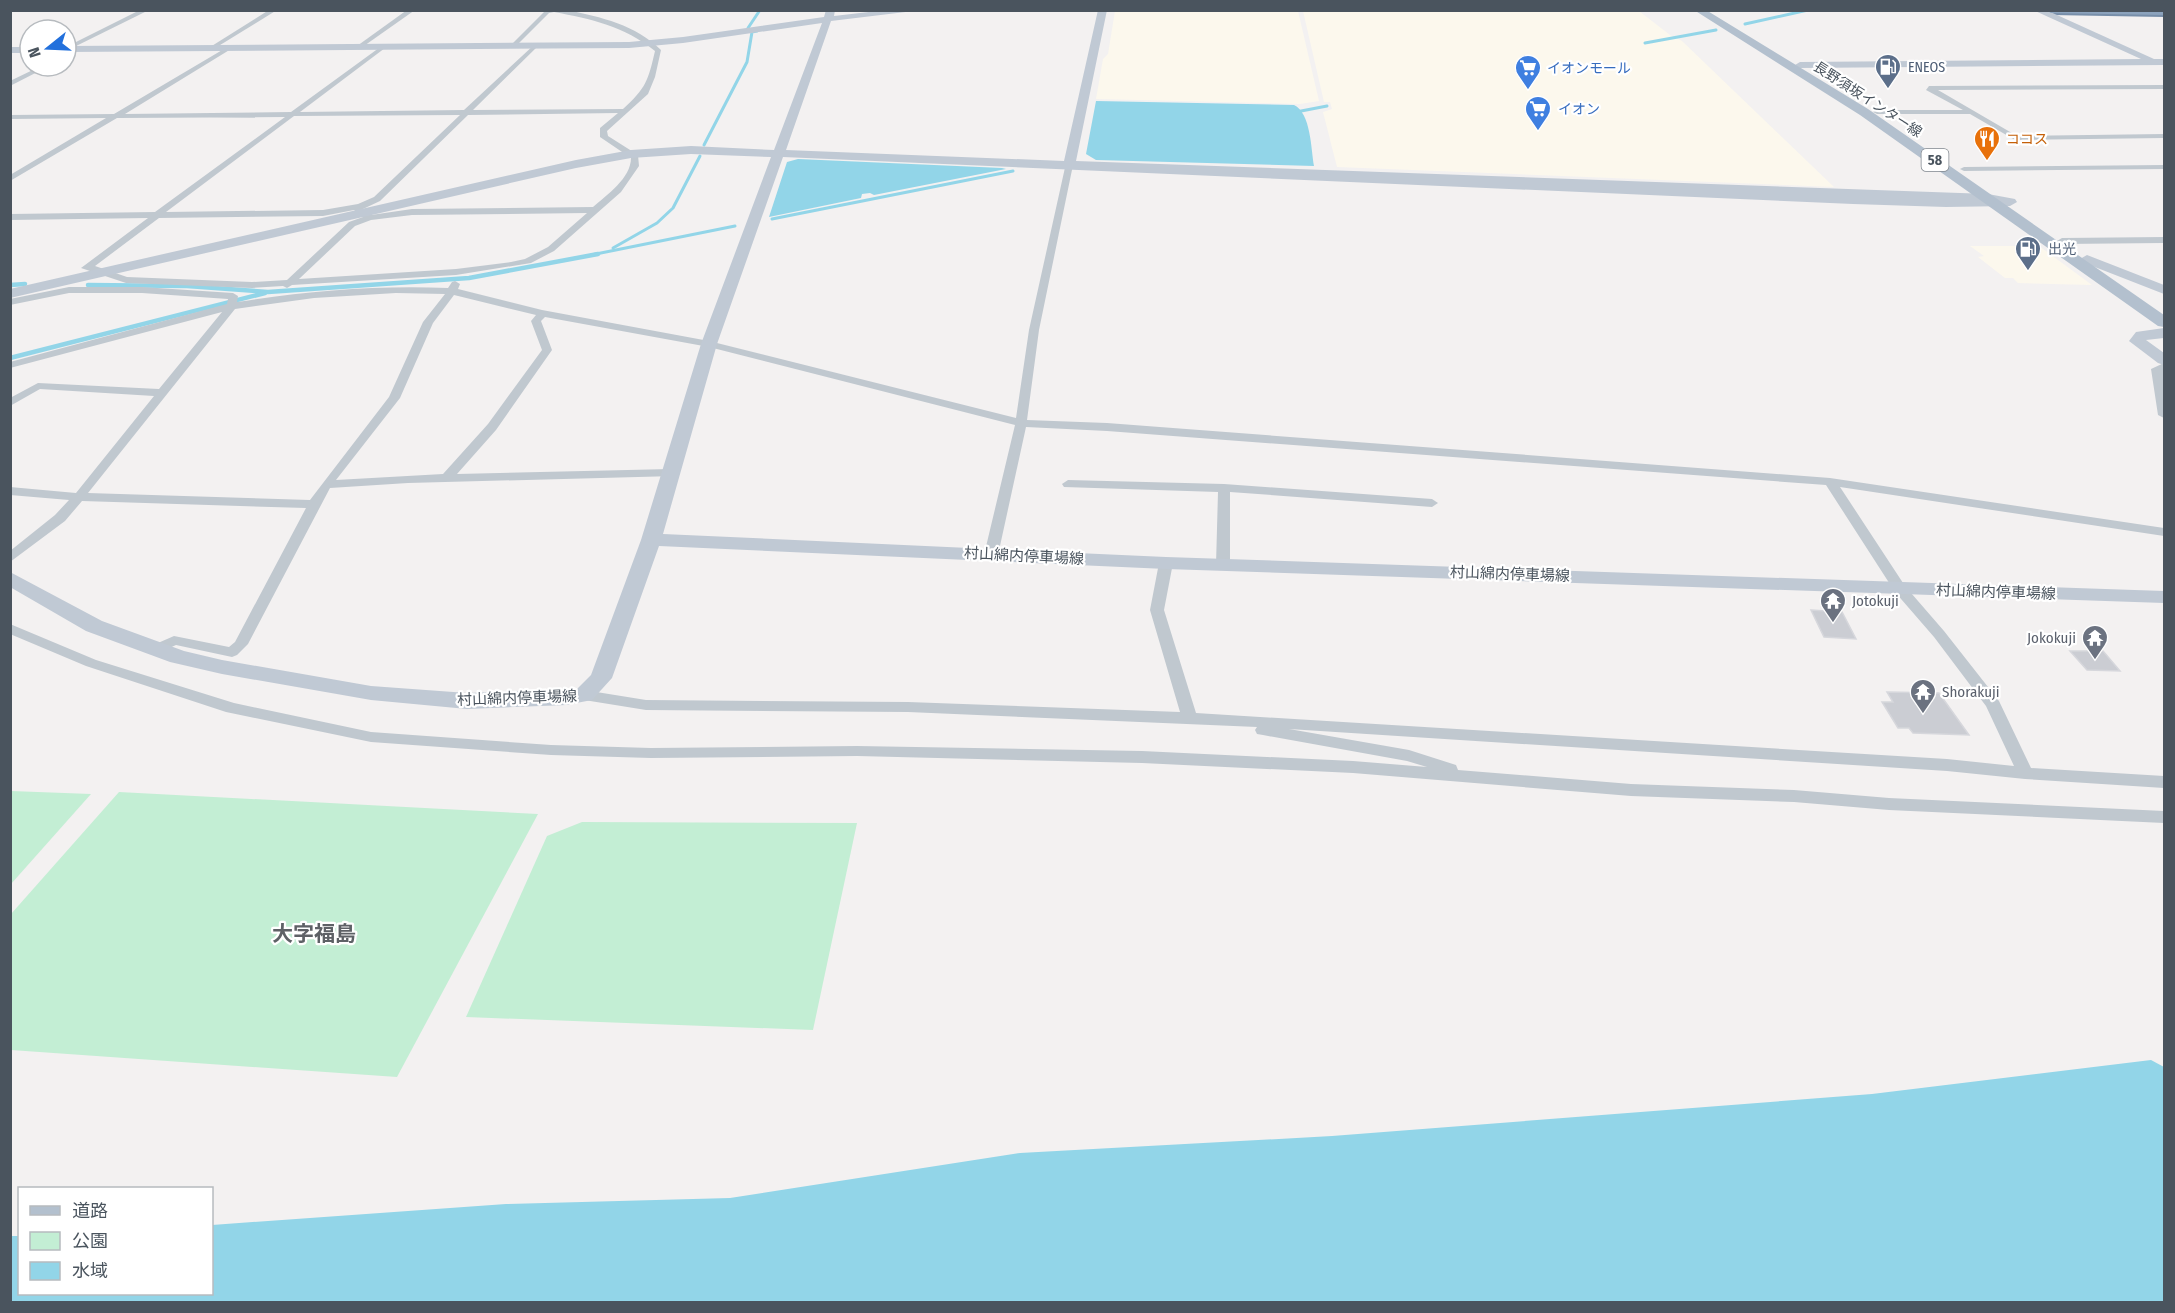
<svg xmlns="http://www.w3.org/2000/svg" width="2175" height="1313" viewBox="0 0 2175 1313" font-family="'Fira Sans Condensed','Noto Sans JP',sans-serif">
  <style>
    .commercial { fill: #fcf8ed }
    .green { fill: #c3eed4 }
    .water { fill: #92d5e8 }
    .lines { fill: none; stroke-linecap: round; stroke-linejoin: round }
    .stream-far1 { stroke: #92d5e8; stroke-width: 3 }
    .stream { stroke: #92d5e8; stroke-width: 4.5 }
    .building { fill: #cbcdd3; stroke: #d6d7dc; stroke-width: 1.5 }
    .highway-casing { stroke: #778ea9; stroke-width: 4 }
    .street { fill: #c0c8cf; fill-rule: evenodd }
    .secondary { fill: #c0c9d4; fill-rule: evenodd }
    .primary { fill: #b3c0ce; fill-rule: evenodd }
    .highway { fill: #8ca3bd; fill-rule: evenodd }
    .labels { text-anchor: middle; stroke-width: 4.5; stroke-linejoin: round; paint-order: stroke }
    .far-service-label { font-size: 14px; fill: #4e5e75; stroke: #fff; text-anchor: start }
    .far-shop-label { font-size: 14px; fill: #366cbe; stroke: #fff; text-anchor: start }
    .far-street-label { font-size: 14px; fill: #4a545e; stroke: #fff }
    .far-food-label { font-size: 14px; fill: #c56008; stroke: #fff; text-anchor: start }
    .shield { fill: #fff; stroke: #80878e; stroke-width: 1.5 }
    .shield-label { font-size: 14px; font-weight: bold; fill: #4a545e }
    .street-label { font-size: 15px; fill: #4a545e; stroke: #fff }
    .worship-label { font-size: 15px; fill: #5b616d; stroke: #fff; text-anchor: start }
    .near-quarter-label { font-size: 21px; font-weight: bold; fill: #5e6166; stroke: #fff }
  </style>
  <rect width="100%" height="100%" fill="#f3f1f1"/>
  <!-- commercial -->
  <g class="commercial">
    <polygon points="1298,11 1319,101 1300,104 1096,99 1103,59 1108,54 1115,11"/>
    <polygon points="1303,11 1639,11 1670,35 1682,41 1834,187 1337,167 1323,112 1332,109 1330,102 1324,102"/>
    <polygon points="1970,246 2039,246 2092,285 2018,283 2013,278 2005,278 1978,257 1984,256"/>
  </g>
  <!-- green -->
  <g class="green">
    <polygon points="11,791 91,794 11,884 10,791"/>
    <polygon points="119,792 538,814 397,1077 11,1050 11,914"/>
    <polygon points="582,822 857,823 813,1030 466,1017 547,836"/>
  </g>
  <!-- water -->
  <g class="water">
    <path d="M1096 101 1294 105C1311 113 1311 149 1314 166L1096 160 1086 154Z"/>
    <polygon points="798,159 1002,168 1006,169 874,195 870,193 862,194 861,198 769,217 787,162"/>
    <polygon points="2151,1060 2164,1067 2164,1302 11,1302 11,1236 19,1236 20,1294 212,1294 212,1225 506,1204 730,1198 1020,1153 1332,1136 1872,1094"/>
  </g>
  <g class="lines">
    <!-- stream-far1 -->
    <g class="stream-far1">
      <polyline points="1745,24 1808,10"/>
      <polyline points="748,28 760,10"/>
      <polyline points="1645,43 1716,30"/>
      <polyline points="1296,112 1327,106"/>
      <polyline points="704,145 747,62 752,32 757,31"/>
      <polyline points="772,219 1013,171"/>
      <polyline points="613,248 657,223 673,208 700,156"/>
      <polyline points="591,255 735,226"/>
    </g>
    <!-- stream -->
    <g class="stream">
      <polyline points="10,285 25,284"/>
      <polyline points="88,285 187,286 268,292 469,278 598,254"/>
      <polyline points="10,358 265,293"/>
    </g>
  </g>
  <!-- building -->
  <g class="building">
    <polygon points="1811,610 1842,612 1856,639 1824,637"/>
    <polygon points="2070,651 2103,651 2120,671 2087,670"/>
    <polygon points="1887,692 1939,693 1969,735 1913,733 1909,728 1898,728 1882,702 1893,702"/>
  </g>
  <g class="lines">
    <defs>
      <polygon id="highway" points="2046,10 2164,10 2164,15 2051,13"/>
    </defs>
    <!-- highway casing -->
    <use href="#highway" class="highway-casing"/>
    <!-- street -->
    <g class="street">
      <polygon points="140,10 149,10 66,51 66,47"/>
      <polygon points="269,10 277,10 212,50 207,49"/>
      <polygon points="407,10 415,10 361,48 357,48 357,46"/>
      <path d="M567 10C601 17 636 25 661 50L655 77 648 94 607 131 608 136 638 155 639 166 621 192 554 251 531 263 456 275 292 285 287 288 283 286 252 288 126 283 81 268 148 218 10 220V214L155 212 285 117 117 118 10 181V175L106 118 10 119V115L114 114 229 46 231 49 125 114 291 112 383 45 385 48 300 112 464 110 535 44 537 47 473 110 623 109C646 88 648 81 655 51 624 26 591 19 554 12L549 13 515 47 510 46 545 11ZM618 113 600 128V137L631 158C631 178 607 195 593 207L412 209 371 215 363 209 380 201 468 115ZM460 115 374 197 358 204 323 210 166 212 294 116ZM354 210 363 217 349 222 287 280 252 282 127 277 95 266 159 218 323 216ZM587 213 548 247 525 259 511 262 456 269 299 279 355 226 371 220 412 215Z"/>
      <polygon points="41,66 49,66 10,86 10,81"/>
      <polygon points="2164,85 2164,89 1938,90 2017,136 2164,134 2164,138 2015,140 1970,114 1877,114 1873,112 1877,110 1963,110 1926,90 1929,86"/>
      <path d="M1066 163 1073 165 1039 330 1027 420 1107 423 1830 478 2164 528V536L1840 487 1905 586 1944 631 1999 701 2031 768 2164 776V788L2025 779 1947 771 1289 729 1409 750 1456 765 1458 770 1631 784 1794 790 1889 798 2164 811V823L1889 810 1794 802 1631 796 1353 773 1142 763 857 756 651 758 551 755 371 742 226 712 86 666 10 634V624L96 660 234 703 371 732 551 745 651 748 857 746 1142 751 1353 761 1427 767 1407 761 1263 735 1257 734 1255 730 1257 727 908 712 646 710 584 700 576 695 584 690 646 700 908 702 1180 712 1150 610 1159 563 1166 559 1173 563 1164 610 1196 713 1947 759 2014 766 1986 706 1934 637 1895 592 1826 485 1107 431 1026 427 998 555 991 559 984 555 1015 425 709 347 545 317 541 321 552 350 496 430 457 474 671 469 677 473 675 476 408 483 330 488 248 644 237 655 232 657 176 645 156 654 149 649 151 646 174 636 229 647 235 642 306 508 82 501 65 521 10 562V551L55 515 69 500 10 495V487L76 493 154 396 40 389 10 406V398L38 383 159 389 222 312 10 368V362L227 304 228 299 142 293H69L10 305V299L69 287H142L233 293 238 296 237 302C308 291 377 285 448 288L452 282 455 281 460 284 458 289 542 310 709 341 1016 418 1029 330ZM396 293 445 294 423 322 389 397 310 500 88 493 235 309 314 298ZM454 295 536 315 531 321 542 350 488 424 443 474 336 480 400 398 433 323Z"/>
      <polygon points="2164,165 2164,169 1964,171 1960,169 1964,167"/>
      <polygon points="2164,237 2164,243 2062,244 2057,241 2062,238"/>
      <polygon points="2164,363 2163,371 2164,418 2158,415 2151,369"/>
      <polygon points="1068,480 1224,484 1432,499 1438,503 1432,507 1230,492 1230,565 1223,569 1216,565 1218,492 1064,487 1062,484"/>
    </g>
    <!-- secondary -->
    <g class="secondary">
      <polygon points="826,10 835,10 834,16 886,10 922,10 831,21 786,150 1064,161 1098,10 1107,10 1076,161 1988,194 2015,199 2017,202 2010,206 1946,207 1853,204 783,157 717,344 663,534 1166,557 2164,591 2164,603 1166,569 659,546 612,678 592,700 566,705 467,709 371,700 222,674 170,662 86,631 10,587 10,572 102,621 184,651 222,660 371,686 467,693 577,689 591,675 641,540 701,344 771,157 691,154 631,158 576,168 10,298 10,289 576,160 631,150 691,146 774,150 822,23 683,43 629,48 66,52 66,46 629,42 683,37 824,17"/>
      <polygon points="2033,10 2046,10 2154,59 2164,59 2164,65 1800,68 1795,65 1800,62 2141,59"/>
      <rect x="10" y="47" width="20" height="6"/>
      <polygon points="2087,255 2164,285 2164,294 2082,262 2080,259"/>
      <polygon points="2164,328 2164,338 2146,340 2164,353 2164,365 2158,363 2129,341 2136,332"/>
    </g>
    <!-- primary -->
    <polygon class="primary" points="1694,10 1706,10 1868,109 2164,315 2164,327 2158,326 1860,115"/>
    <!-- highway -->
    <use href="#highway" class="highway"/>
  </g>
  <!-- icons -->
  <defs>
    <symbol id="fuel-pin" viewBox="-11 -11 22 30"><path d="M0 17L-7.5 6A9.5 9.5 0 1 1 7.5 6Z" fill="#5c6f8a" stroke="#fff"/><path d="M-5.5-6h7V0h2V4h1.3V-2.5L3-4.5l.8-.8L6-3V5H2.5V1h-1V6h-7ZM-4.2-4.7v3.2H.2V-4.7Z" fill="#fff"/></symbol>
    <symbol id="supermarket-pin" viewBox="-11 -11 22 30"><path d="M0 17L-7.5 6A9.5 9.5 0 1 1 7.5 6Z" fill="#3f7fe0" stroke="#fff"/><path d="M-6-5.5h2.5l.6 2H6L4.5 2H-2.5L-4.4-4H-6ZM-1.5 3.2a1.3 1.3 0 1 0 .1 0ZM3 3.2a1.3 1.3 0 1 0 .1 0Z" fill="#fff"/></symbol>
    <symbol id="restaurant-pin" viewBox="-11 -11 22 30"><path d="M0 17L-7.5 6A9.5 9.5 0 1 1 7.5 6Z" fill="#e8710a" stroke="#fff"/><path d="M-5-6h1v4h1v-4h1v4h1v-4h1v5L-1.5 .5V6h-2V.5L-5-1ZM5-6V6H3V1.5H1.5Q1.5-4 5-6Z" fill="#fff"/></symbol>
    <symbol id="temple-pin" viewBox="-11 -11 22 30"><path d="M0 17L-7.5 6A9.5 9.5 0 1 1 7.5 6Z" fill="#6b7280" stroke="#fff"/><path d="M0-6L5-2H3V0L6.5 2.5H4V6H1.5V3h-3V6H-4V2.5H-6.5L-3 0V-2H-5Z" fill="#fff"/></symbol>
  </defs>
  <g fill-rule="evenodd">
    <use href="#fuel-pin" x="1873" y="52" width="30" height="40"/>
    <use href="#supermarket-pin" x="1513" y="53" width="30" height="40"/>
    <use href="#supermarket-pin" x="1523" y="94" width="30" height="40"/>
    <use href="#restaurant-pin" x="1972" y="124" width="30" height="40"/>
    <use href="#fuel-pin" x="2013" y="234" width="30" height="40"/>
    <use href="#temple-pin" x="1818" y="586" width="30" height="40"/>
    <use href="#temple-pin" x="2080" y="623" width="30" height="40"/>
    <use href="#temple-pin" x="1908" y="677" width="30" height="40"/>
  </g>
  <g class="labels">
    <!-- far-service labels -->
    <g class="far-service-label">
      <text x="1908" y="72">ENEOS</text>
      <text x="2048" y="254">出光</text>
    </g>
    <!-- far-shop labels -->
    <g class="far-shop-label">
      <text x="1547" y="73">イオンモール</text>
      <text x="1558" y="114">イオン</text>
    </g>
    <!-- far-street labels -->
    <g class="far-street-label">
      <text transform="translate(1868 99) rotate(33)" y="5">長野須坂インター線</text>
    </g>
    <!-- far-food labels -->
    <g class="far-food-label">
      <text x="2006" y="144">ココス</text>
    </g>
    <!-- shield labels -->
    <rect class="shield" x="1921.5" y="149" width="27" height="22" rx="4.5"/>
    <g class="shield-label">
      <text x="1935" y="165">58</text>
    </g>
    <!-- street labels -->
    <g class="street-label">
      <text transform="translate(1024 556) rotate(3)" y="5">村山綿内停車場線</text>
      <text transform="translate(1510 574) rotate(2)" y="5">村山綿内停車場線</text>
      <text transform="translate(1996 592) rotate(2)" y="5">村山綿内停車場線</text>
      <text transform="translate(517 698) rotate(-2)" y="5">村山綿内停車場線</text>
    </g>
    <!-- worship labels -->
    <g class="worship-label">
      <text x="1852" y="606">Jotokuji</text>
      <text x="2076" y="643" text-anchor="end">Jokokuji</text>
      <text x="1942" y="697">Shorakuji</text>
    </g>
    <!-- near-quarter labels -->
    <g class="near-quarter-label">
      <text x="314" y="941">大字福島</text>
    </g>
  </g>
  <!-- border -->
  <rect width="2175" height="1313" fill="none" stroke="#4a545e" stroke-width="24"/>
  <!-- legend -->
  <rect x="18" y="1187" width="195" height="108" fill="#ffffff" stroke="#b7bbbf" stroke-width="1.5"/>
  <rect x="30" y="1206" width="30" height="9" fill="#b3c0ce" stroke="#b7bbbf" stroke-width="1.5"/>
  <text x="72" y="1217" font-size="18" fill="#4a545e">道路</text>
  <rect x="30" y="1232" width="30" height="18" fill="#c3eed4" stroke="#b7bbbf" stroke-width="1.5"/>
  <text x="72" y="1247" font-size="18" fill="#4a545e">公園</text>
  <rect x="30" y="1262" width="30" height="18" fill="#92d5e8" stroke="#b7bbbf" stroke-width="1.5"/>
  <text x="72" y="1277" font-size="18" fill="#4a545e">水域</text>
  <!-- north arrow -->
  <g transform="translate(48 48) rotate(252)"><circle r="28" fill="#ffffff" stroke="#b7bbbf" stroke-width="1.5"/>
  <path d="M0-4.5L10 22L0 15L-10 22Z" fill="#2270dc"/>
  <text y="-9" font-size="16" font-weight="bold" text-anchor="middle" fill="#4a545e">N</text>
  </g>
</svg>
